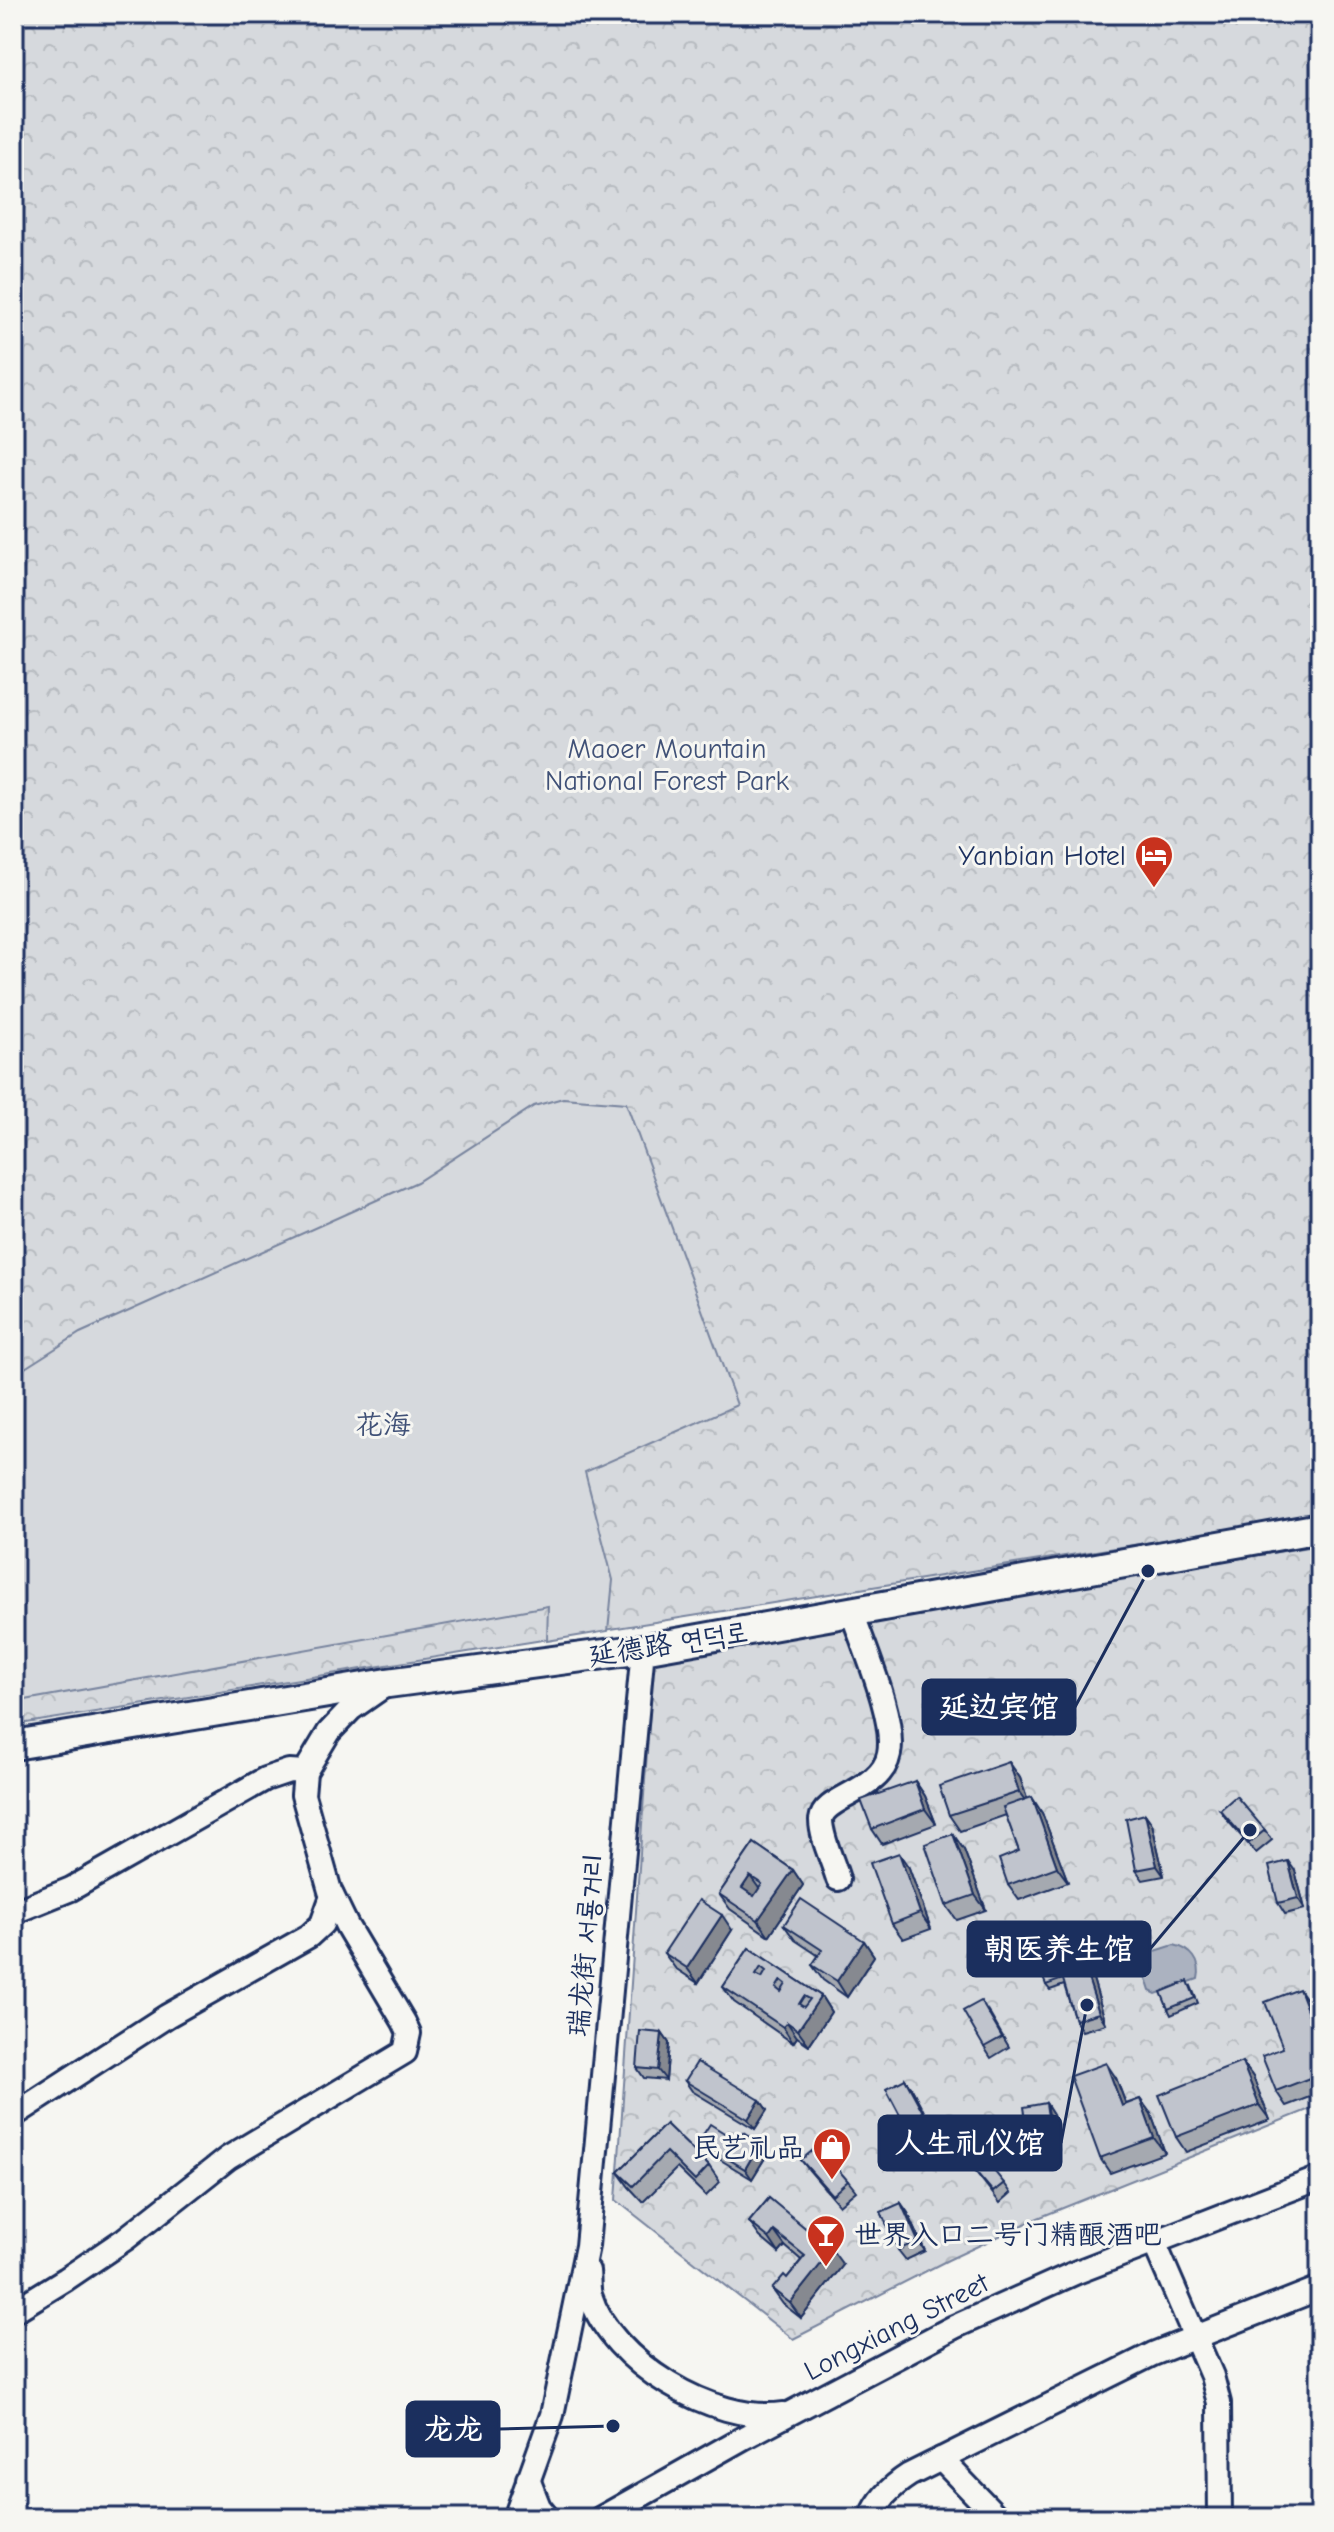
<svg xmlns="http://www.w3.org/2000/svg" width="1334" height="2532" viewBox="0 0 1334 2532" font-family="'Comic Neue','LXGW WenKai TC','Poor Story',sans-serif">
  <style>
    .park { fill: url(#park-crowns); stroke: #78849e; stroke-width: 2 }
    .garden { fill: #d6d9dd; stroke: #78849e; stroke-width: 2 }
    .water { fill: #abb2c0; stroke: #717e99; stroke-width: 2 }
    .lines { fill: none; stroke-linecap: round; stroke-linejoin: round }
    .minor-casing { stroke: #1b2f5e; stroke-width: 28 }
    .major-casing { stroke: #1b2f5e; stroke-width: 34 }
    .minor { stroke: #f6f6f2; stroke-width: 22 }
    .major { stroke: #f6f6f2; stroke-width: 28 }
    .wall { fill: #a5a9b0; stroke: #1b2f5e; stroke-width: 2 }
    .shaded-wall { fill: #868990; stroke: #1b2f5e; stroke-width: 2 }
    .building { fill: #c0c4cd; stroke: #1b2f5e; stroke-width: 2; fill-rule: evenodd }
    .labels { text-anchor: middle; stroke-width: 6; stroke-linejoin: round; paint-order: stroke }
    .park-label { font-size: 28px; fill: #405177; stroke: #f6f6f2 }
    .poi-label { font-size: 28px; fill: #1b2f5e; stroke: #f6f6f2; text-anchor: end }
    .street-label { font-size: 28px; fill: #1b2f5e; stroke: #f6f6f2 }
    .leader { fill: none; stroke: #1b2f5e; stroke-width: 3 }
    .callout-dot { fill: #1b2f5e; stroke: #f6f6f2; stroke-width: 3 }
    .callout { fill: #1b2f5e; stroke: #1b2f5e; stroke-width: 3 }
    .callout-label { font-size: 30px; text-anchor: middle; font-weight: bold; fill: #fff }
  </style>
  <defs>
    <pattern id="park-crowns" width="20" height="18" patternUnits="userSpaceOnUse" patternTransform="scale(2)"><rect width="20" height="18" fill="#d6d9dd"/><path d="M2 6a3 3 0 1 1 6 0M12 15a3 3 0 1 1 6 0" fill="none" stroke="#b7bbc0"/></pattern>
  </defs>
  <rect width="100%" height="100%" fill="#f6f6f2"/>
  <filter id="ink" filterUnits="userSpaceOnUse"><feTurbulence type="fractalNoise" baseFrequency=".0125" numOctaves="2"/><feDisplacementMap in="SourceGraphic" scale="16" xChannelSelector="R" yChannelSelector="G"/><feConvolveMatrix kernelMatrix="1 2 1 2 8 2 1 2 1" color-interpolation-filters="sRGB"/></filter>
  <g filter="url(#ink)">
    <!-- park -->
    <g class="park">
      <polygon points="14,14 1320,14 1320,1515 14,1725"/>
      <polygon points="1320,1545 1320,2105 1038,2218 948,2260 793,2339 616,2200 653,1665 667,1652"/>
    </g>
    <!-- garden -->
    <polygon class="garden" points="563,1098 626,1103 737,1405 585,1472 613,1580 608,1631 547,1641 548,1606 14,1702 14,1375 80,1333 417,1182 534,1106"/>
    <!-- water -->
    <path class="water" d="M1174 1945C1191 1949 1202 1961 1198 1979L1156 1994 1150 1991 1140 1960 1146 1954Z"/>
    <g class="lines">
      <defs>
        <g id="minor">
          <path d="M838 1879C833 1861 821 1838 821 1820 823 1796 882 1792 889 1754 896 1719 864 1648 852 1612"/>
          <polyline points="14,1912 71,1889 265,1779 289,1771 305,1772"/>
          <polyline points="14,2115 167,2016 309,1936 322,1924 332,1896"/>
          <polyline points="1153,2240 1212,2376 1219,2403 1220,2518"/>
          <path d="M588 2271C589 2279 588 2288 590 2295 610 2362 714 2424 783 2414"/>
          <polyline points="14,2311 66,2279 125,2239 228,2158 405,2052 409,2033 404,2022 347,1926 330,1891 303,1795 305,1772 329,1732 351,1709 384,1686"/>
          <polyline points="941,2459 998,2518"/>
          <polyline points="528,2479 539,2507 548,2518"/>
          <polyline points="515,2518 552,2415 587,2246 643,1649"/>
          <polyline points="601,2518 745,2437 954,2327 1077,2272 1320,2178"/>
          <path d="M871 2518C878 2499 892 2486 909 2475L1153 2354 1320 2288"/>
        </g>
        <polyline id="major" points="14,1745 388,1683 643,1649 1320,1528"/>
      </defs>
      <!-- minor casing -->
      <use href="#minor" class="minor-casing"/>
      <!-- major casing -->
      <use href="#major" class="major-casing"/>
      <!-- minor -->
      <use href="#minor" class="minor"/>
      <!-- major -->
      <use href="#major" class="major"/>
    </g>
    <!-- wall -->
    <g class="wall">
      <polygon points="1009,1762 1020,1778 1027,1799 1042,1813 1068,1882 1019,1900 1008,1885 1019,1851 1006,1815 960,1831 949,1815"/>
      <polygon points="915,1781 925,1796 936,1824 882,1844 872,1829"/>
      <polygon points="1220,1810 1265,1830 1272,1840 1256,1853 1227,1820"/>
      <polygon points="1145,1814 1152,1824 1164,1876 1143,1880 1136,1870"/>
      <polygon points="953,1834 964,1850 986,1910 957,1920 946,1905"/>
      <polygon points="754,1843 793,1870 803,1885 769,1936 730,1909 719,1894"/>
      <polygon points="909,1868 931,1929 903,1939 892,1924"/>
      <polygon points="1295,1871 1305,1909 1285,1914 1278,1903"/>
      <polygon points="784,1925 864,1941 874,1956 847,1997 823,1980 812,1965 819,1956 795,1940"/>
      <polygon points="732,1930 698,1983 675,1968 664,1953"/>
      <polygon points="749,1948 821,1996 831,2012 809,2045 797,2037 793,2043 734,2002 723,1987"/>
      <polygon points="1062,1967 1067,1975 1093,1979 1106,2024 1082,2031 1075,2020 1064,1985 1050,1990 1046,1985"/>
      <polygon points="1191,1986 1198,2003 1171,2015 1168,2009"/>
      <polygon points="1309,2004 1320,2032 1320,2093 1286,2106 1276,2091 1283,2048"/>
      <polygon points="988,2011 1009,2047 991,2058 984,2047"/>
      <polygon points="662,2033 669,2043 666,2080 644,2078 637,2068"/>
      <polygon points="1242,2062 1253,2077 1270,2120 1186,2152 1176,2137"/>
      <polygon points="1116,2078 1126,2104 1140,2099 1151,2114 1165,2153 1110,2173 1100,2158"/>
      <polygon points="905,2079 912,2089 931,2125 912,2135 905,2125"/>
      <polygon points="685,2081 760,2100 767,2110 755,2129 692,2091"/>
      <polygon points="1046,2103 1053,2114 1059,2154 1037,2157 1030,2147"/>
      <polygon points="666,2124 709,2166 720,2182 706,2196 677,2168 643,2202 629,2187 618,2172"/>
      <polygon points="699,2141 737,2141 760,2143 768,2153 752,2179 706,2151"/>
      <polygon points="801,2160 848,2181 856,2191 839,2205 809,2170"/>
      <polygon points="971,2166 1004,2183 1011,2193 1000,2203"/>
      <polygon points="769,2198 843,2265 801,2318 783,2304 772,2289 787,2278 801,2260 785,2246 779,2253 760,2237 749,2222"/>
      <polygon points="901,2203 908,2213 925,2251 906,2260 898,2250"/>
    </g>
    <!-- shaded-wall -->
    <g class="shaded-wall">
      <polygon points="1009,1762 1020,1778 1030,1807 1019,1792"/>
      <polygon points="915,1781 925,1796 936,1824 925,1809"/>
      <polygon points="1032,1797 1042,1813 1068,1882 1057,1867"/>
      <polygon points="1145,1814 1152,1824 1164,1876 1157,1866"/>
      <polygon points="953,1834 964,1850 986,1910 975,1895"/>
      <polygon points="899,1853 909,1868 931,1929 920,1913"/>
      <polygon points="1288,1861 1295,1871 1305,1909 1298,1898"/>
      <polygon points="793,1870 803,1885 769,1936 758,1920"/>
      <polygon points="750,1876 761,1891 752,1904 742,1888"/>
      <polygon points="722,1915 732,1930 698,1983 687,1968"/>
      <polygon points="864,1941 874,1956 847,1997 837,1981"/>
      <polygon points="1085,1969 1093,1979 1106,2024 1099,2013"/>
      <polygon points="1299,1989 1309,2004 1320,2032 1320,2044"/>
      <polygon points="821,1996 831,2012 809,2045 798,2030"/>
      <polygon points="787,2022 797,2037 793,2043 783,2027"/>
      <polygon points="662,2033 669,2043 666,2080 658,2070"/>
      <polygon points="1242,2062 1253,2077 1270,2120 1259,2105"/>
      <polygon points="1106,2063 1116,2078 1132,2121 1122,2106"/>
      <polygon points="905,2079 912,2089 931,2125 924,2114"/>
      <polygon points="1140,2099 1151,2114 1165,2153 1154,2138"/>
      <polygon points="760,2100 767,2110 755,2129 748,2119"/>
      <polygon points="1046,2103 1053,2114 1059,2154 1052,2144"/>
      <polygon points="760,2143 768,2153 752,2179 745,2169"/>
      <polygon points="901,2203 908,2213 925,2251 918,2241"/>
      <polygon points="774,2231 785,2246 779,2253 769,2238"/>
      <polygon points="832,2250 843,2265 801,2318 790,2303"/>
    </g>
    <!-- building -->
    <g class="building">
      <polygon points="1009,1762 1019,1792 949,1815 939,1786"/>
      <polygon points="915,1781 925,1809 872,1829 861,1800"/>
      <polygon points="1236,1796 1265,1830 1249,1843 1220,1810"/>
      <polygon points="1032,1797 1057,1867 1008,1885 999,1859 1019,1851 1003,1807"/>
      <polygon points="1145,1814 1157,1866 1136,1870 1126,1819"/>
      <polygon points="953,1834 975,1895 946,1905 925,1844"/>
      <path d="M754 1843 793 1870 758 1920 719 1894ZM750 1876 762 1884 754 1896 742 1888Z"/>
      <polygon points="899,1853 920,1913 892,1924 870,1863"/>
      <polygon points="1288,1861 1298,1898 1278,1903 1269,1866"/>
      <polygon points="801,1899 864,1941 837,1981 812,1965 822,1950 784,1925"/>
      <polygon points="699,1900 722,1915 687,1968 664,1953"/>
      <path d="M749 1948 821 1996 798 2030 787 2022 783 2027 723 1987ZM761 1967 766 1971 762 1978 756 1975ZM781 1980 786 1984 781 1992 776 1988ZM804 1996 810 1999 804 2007 799 2004Z"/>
      <polygon points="1062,1967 1065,1975 1062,1976 1063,1979 1046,1985 1042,1975"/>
      <polygon points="1085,1969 1099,2013 1075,2020 1062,1976"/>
      <polygon points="1188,1981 1195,1998 1168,2009 1161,1992"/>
      <polygon points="1299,1989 1320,2044 1320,2074 1276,2091 1262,2056 1283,2048 1265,2002"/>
      <polygon points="981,2001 1002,2037 984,2047 963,2011"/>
      <polygon points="640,2031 662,2033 658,2070 637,2068"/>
      <polygon points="697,2062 760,2100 748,2119 685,2081"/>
      <polygon points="1242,2062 1259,2105 1176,2137 1159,2095"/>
      <polygon points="1106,2063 1122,2106 1140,2099 1154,2138 1100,2158 1070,2076"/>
      <polygon points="905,2079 924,2114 905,2125 886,2089"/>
      <polygon points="1046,2103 1052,2144 1030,2147 1024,2107"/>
      <polygon points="666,2124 709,2166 695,2181 666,2152 633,2186 618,2172"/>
      <polygon points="710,2124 737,2141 743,2132 760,2143 745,2169 699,2141"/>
      <polygon points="818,2146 848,2181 832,2195 801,2160"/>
      <polygon points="982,2156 1004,2183 993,2192 971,2166"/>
      <polygon points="769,2198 832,2250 790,2303 772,2289 784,2275 787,2278 805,2256 774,2231 769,2238 749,2222"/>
      <polygon points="901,2203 918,2241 898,2250 881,2212"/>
    </g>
  </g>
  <!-- icons -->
  <defs>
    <symbol id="hotel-pin" viewBox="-11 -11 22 30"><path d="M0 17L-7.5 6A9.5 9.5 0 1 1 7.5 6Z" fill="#c8321e" stroke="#f6f6f2"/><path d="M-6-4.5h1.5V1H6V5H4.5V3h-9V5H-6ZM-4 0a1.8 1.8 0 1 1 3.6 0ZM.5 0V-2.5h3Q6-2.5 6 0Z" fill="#fff"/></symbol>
    <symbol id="shop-pin" viewBox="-11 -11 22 30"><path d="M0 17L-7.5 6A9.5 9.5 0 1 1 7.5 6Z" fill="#c8321e" stroke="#f6f6f2"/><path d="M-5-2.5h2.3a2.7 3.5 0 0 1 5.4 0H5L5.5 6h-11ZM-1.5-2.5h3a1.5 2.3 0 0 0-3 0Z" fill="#fff"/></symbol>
    <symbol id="bar-pin" viewBox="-11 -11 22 30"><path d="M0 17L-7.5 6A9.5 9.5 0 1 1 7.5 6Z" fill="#c8321e" stroke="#f6f6f2"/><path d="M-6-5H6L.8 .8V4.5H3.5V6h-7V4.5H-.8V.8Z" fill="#fff"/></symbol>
  </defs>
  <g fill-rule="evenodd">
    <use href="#hotel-pin" x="1132" y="833" width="44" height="60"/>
    <use href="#shop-pin" x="810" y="2125" width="44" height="60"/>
    <use href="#bar-pin" x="804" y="2212" width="44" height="60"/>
  </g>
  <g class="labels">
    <!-- park labels -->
    <g class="park-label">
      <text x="667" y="758">Maoer Mountain<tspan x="667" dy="32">National Forest Park</tspan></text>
      <text x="383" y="1434">花海</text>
    </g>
    <!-- poi labels -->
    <g class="poi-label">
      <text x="1126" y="865">Yanbian Hotel</text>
      <text x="804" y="2157">民艺礼品</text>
      <text x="854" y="2244" text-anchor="start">世界入口二号门精酿酒吧</text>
    </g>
    <!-- street labels -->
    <g class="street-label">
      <text transform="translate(668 1643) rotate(-9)" y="10">延德路 연덕로</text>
      <text transform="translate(585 1945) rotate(-85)" y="10">瑞龙街 서룡거리</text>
      <text transform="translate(896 2326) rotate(-27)" y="10">Longxiang Street</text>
    </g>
  </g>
  <!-- callouts -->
  <path class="leader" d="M1148 1571L1075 1707M1250 1830L1150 1949M1087 2005L1061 2143M613 2426L499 2429"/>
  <g class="callout-dot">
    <circle cx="1148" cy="1571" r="8"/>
    <circle cx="1250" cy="1830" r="8"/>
    <circle cx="1087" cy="2005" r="8"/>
    <circle cx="613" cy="2426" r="8"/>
  </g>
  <g class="callout">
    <rect x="923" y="1680" width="152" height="54" rx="8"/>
    <rect x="968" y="1922" width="182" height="54" rx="8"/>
    <rect x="879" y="2116" width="182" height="54" rx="8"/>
    <rect x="407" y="2402" width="92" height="54" rx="8"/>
  </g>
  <g class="callout-label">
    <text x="999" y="1717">延边宾馆</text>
    <text x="1059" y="1959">朝医养生馆</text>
    <text x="970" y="2153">人生礼仪馆</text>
    <text x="453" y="2439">龙龙</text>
  </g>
  <!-- margin -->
  <rect width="1334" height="2532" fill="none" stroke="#f6f6f2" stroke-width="48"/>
  <rect x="24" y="24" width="1286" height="2484" fill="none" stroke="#1b2f5e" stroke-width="3" filter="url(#ink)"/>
</svg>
